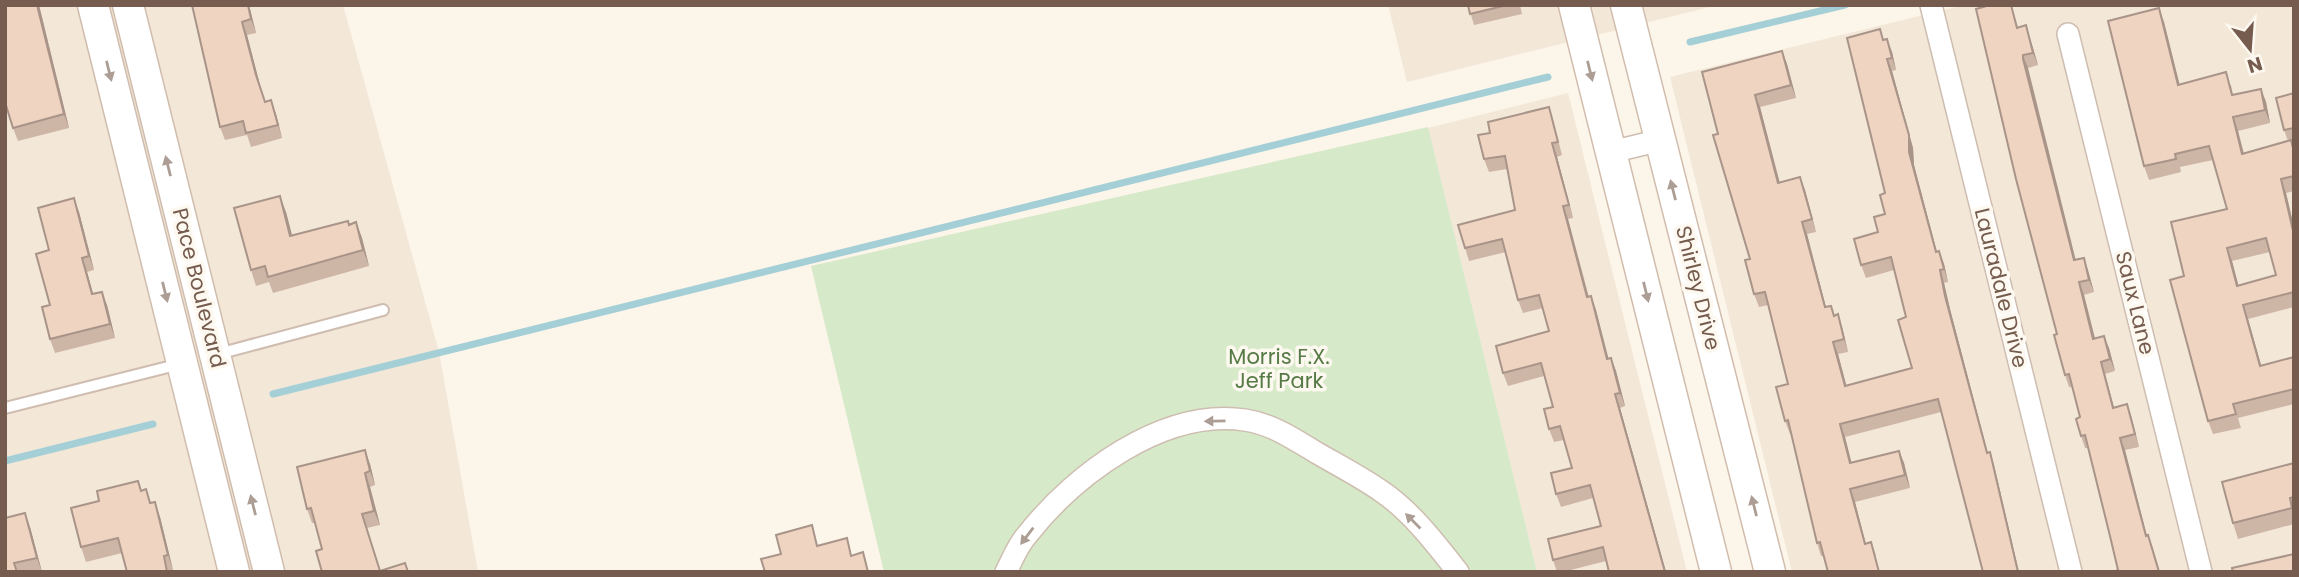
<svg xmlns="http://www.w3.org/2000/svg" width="2299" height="577" viewBox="0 0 2299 577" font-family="Poppins,sans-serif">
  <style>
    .residential { fill: #f3e7d8 }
    .green { fill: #d6e9c8 }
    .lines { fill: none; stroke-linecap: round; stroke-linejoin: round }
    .stream { stroke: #a5cfd6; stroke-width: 7 }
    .lane-casing { stroke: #cebdb0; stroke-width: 14 }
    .street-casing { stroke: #cebdb0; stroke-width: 24 }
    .secondary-casing { stroke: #d0bdad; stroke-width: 33 }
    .lane { stroke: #fff; stroke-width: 10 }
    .street { stroke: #fff; stroke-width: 21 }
    .secondary { stroke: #fff; stroke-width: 30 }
    .wall { fill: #ceb6a7; fill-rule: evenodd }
    .shaded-wall { fill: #a89488 }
    .building { fill: #f0d4c2; stroke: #a89488; stroke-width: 2; fill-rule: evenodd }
    .oneway { fill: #ac9d95 }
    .labels { text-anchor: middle; stroke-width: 7; stroke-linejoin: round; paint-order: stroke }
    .street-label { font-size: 21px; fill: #755c4e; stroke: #fef9f0 }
    .park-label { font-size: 21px; fill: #557a46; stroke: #fef9f0 }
  </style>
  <rect width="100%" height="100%" fill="#fcf5ea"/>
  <!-- residential -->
  <g class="residential">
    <polygon points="5,5 343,5 439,352 478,572 5,572"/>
    <polygon points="1388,5 1718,5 1407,82"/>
    <polygon points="1964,5 2294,5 2294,572 1792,572 1670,77"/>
    <polygon points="1568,93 1687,572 1537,572 1428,128"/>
  </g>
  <!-- green -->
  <polygon class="green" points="1428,127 1537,572 884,572 811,266"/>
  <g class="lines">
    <!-- stream -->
    <g class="stream">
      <polyline points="1690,42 1845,5"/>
      <polyline points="273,394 1548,77"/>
      <polyline points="5,461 153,424"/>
    </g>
    <defs>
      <g id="lane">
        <polyline points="218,354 383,310"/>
        <polyline points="5,408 180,364"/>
      </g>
      <g id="street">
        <polyline points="1931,5 2071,572"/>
        <polyline points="2068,34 2201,572"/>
        <polyline points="1611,152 1661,140"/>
        <path d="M1006 572C1012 560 1018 545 1027 535 1075 474 1163 408 1245 420 1272 424 1294 439 1317 453 1338 465 1361 477 1381 491 1411 511 1436 544 1458 572"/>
      </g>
      <g id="secondary">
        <polyline points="93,5 234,572"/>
        <polyline points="128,5 269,572"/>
        <polyline points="1574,5 1716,572"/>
        <polyline points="1626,5 1770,572"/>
      </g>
    </defs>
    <!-- lane casing -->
    <use href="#lane" class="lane-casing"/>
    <!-- street casing -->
    <use href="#street" class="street-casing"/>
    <!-- secondary casing -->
    <use href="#secondary" class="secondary-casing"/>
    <!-- lane -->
    <use href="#lane" class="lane"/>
    <!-- street -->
    <use href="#street" class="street"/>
    <!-- secondary -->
    <use href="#secondary" class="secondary"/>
  </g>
  <!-- wall -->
  <g class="wall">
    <polygon points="39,5 69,128 18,141 13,128"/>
    <polygon points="192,5 249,5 256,33 247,35 261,89 265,102 276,114 282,138 251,147 247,135 225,140 220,127"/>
    <polygon points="1468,5 1520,5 1522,14 1474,25"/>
    <polygon points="2011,5 2018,27 2030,38 2038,65 2028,68 2028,71 2075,260 2084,258 2094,292 2084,295 2095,338 2109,348 2115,371 2105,374 2114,407 2127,404 2131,416 2139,447 2125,450 2147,536 2153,548 2160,572 2113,572 2118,570 2110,536 2088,448 2085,448 2081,436 2080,417 2072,387 2069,387 2065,375 2057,334"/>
    <path d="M2164 22 2179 84 2231 85 2233 95 2261 89 2266 102 2270 123 2238 131 2244 153 2288 141 2284 130 2294 93V140L2291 141 2294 149V191L2286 193 2294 227V307L2248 319 2261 365 2294 357V404L2238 418 2241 428 2213 434 2208 421 2184 276 2227 209 2213 160 2180 167 2181 172 2149 180 2144 166ZM2270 252 2276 275 2238 285 2232 261Z"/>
    <polygon points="1884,40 1892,52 1896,70 1892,71 1913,148 1914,165 1937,252 1939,251 1944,264 1948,282 1944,283 1950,309 1988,453 1994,465 1941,412 1845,437 1851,463 1899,451 1904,463 1910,488 1855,502 1866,544 1871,542 1876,555 1821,556 1817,543 1791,433 1790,434 1785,421 1788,384 1768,305 1759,307 1754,294 1750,259 1718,134 1782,51 1787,64 1796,98 1760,107 1780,183 1805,190 1816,232 1807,234 1826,307 1834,315 1842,327 1848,352 1838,354 1846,386 1912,368 1906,317 1894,270 1866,278 1861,265 1878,232 1885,214"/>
    <polygon points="1553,120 1562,155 1557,157 1573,218 1568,219 1589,297 1591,296 1596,310 1608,359 1611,358 1616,371 1625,406 1620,408 1666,572 1609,572 1606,561 1563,572 1557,572 1553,560 1601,526 1593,498 1561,507 1556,494 1572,468 1564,440 1554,442 1549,429 1553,407 1544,376 1508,386 1503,373 1549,331 1543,308 1523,313 1518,300 1506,252 1469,261 1465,248 1515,210 1507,169 1489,172 1484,159"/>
    <polygon points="79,212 94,270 87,272 93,294 107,305 115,338 55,353 50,339 49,250"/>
    <polygon points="286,212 292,235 356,222 362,238 369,266 273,293 269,282 256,286 251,270"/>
    <polygon points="2294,463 2294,524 2238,539 2233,523"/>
    <polygon points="370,464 375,485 370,487 380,525 367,528 380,571 408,572 322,572 322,549 315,523 312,523 307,509"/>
    <polygon points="141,490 160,517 173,570 169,572 127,572 122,553 86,562 81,547"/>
    <polygon points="30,527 42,572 5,572"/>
  </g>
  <!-- shaded-wall -->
  <g class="shaded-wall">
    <polygon points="37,5 39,5 69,128 64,114"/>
    <polygon points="248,5 249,5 256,33 251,19"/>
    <polygon points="2159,8 2164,22 2183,98 2178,85"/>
    <polygon points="242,22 247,35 261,89 256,75"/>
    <polygon points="2026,25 2030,38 2038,65 2033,53"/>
    <polygon points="1887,39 1892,52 1896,70 1892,58"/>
    <polygon points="1782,51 1787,64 1796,98 1791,85"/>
    <polygon points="2023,55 2028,68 2079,273 2074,260"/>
    <polygon points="1887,59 1892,71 1913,148 1914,165 1940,264 1936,252 1909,152"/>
    <polygon points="2261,89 2266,102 2270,123 2265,110"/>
    <polygon points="1755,95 1760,107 1783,196 1778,183"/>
    <polygon points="271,100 276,114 282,138 278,125"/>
    <polygon points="2233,117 2238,131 2247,168 2242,154"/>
    <polygon points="1552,143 1557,157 1573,218 1569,205"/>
    <polygon points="1800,177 1805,190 1816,232 1812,219"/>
    <polygon points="2281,179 2286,193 2294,227 2294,235"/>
    <polygon points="280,196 286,212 296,251 290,236"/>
    <polygon points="74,198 79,212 94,270 89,256"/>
    <polygon points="1563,206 1568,219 1592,311 1587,297"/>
    <polygon points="356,222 362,238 369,266 363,250"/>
    <polygon points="1802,222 1807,234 1829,320 1825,307"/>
    <polygon points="2227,248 2232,261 2242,299 2237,286"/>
    <polygon points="1939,251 1944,264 1948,282 1944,269"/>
    <polygon points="82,258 87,272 97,308 92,294"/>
    <polygon points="2084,258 2088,270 2094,292 2089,280"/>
    <polygon points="1940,270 1944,283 1950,309 1991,466 1987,453 1945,296"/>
    <polygon points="2079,282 2084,295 2098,351 2093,339"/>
    <polygon points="102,292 107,305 115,338 110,324"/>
    <polygon points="1591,296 1596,310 1612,372 1607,359"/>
    <polygon points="2243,305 2248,319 2265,379 2260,366"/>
    <polygon points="1838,314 1842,327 1848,352 1844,339"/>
    <polygon points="2104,336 2109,348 2115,371 2110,359"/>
    <polygon points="1833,342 1838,354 1850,399 1845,386"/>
    <polygon points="1611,358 1616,371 1625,406 1620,393"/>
    <polygon points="2101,362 2105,374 2117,420 2113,408"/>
    <polygon points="1615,394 1620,408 1666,572 1665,572"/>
    <polygon points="2127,404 2131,416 2139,447 2135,434"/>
    <polygon points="1840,424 1845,437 1855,476 1850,463"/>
    <polygon points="2120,438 2125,450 2150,549 2146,536"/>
    <polygon points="365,450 370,464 375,485 370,471"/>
    <polygon points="1899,451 1904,463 1910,488 1905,475"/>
    <polygon points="1990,452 1994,465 2019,572 2018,572"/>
    <polygon points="365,473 370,487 380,525 374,511"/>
    <polygon points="1850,489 1855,502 1869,557 1865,544"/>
    <polygon points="155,502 160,517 173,570 168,555"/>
    <polygon points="25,513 30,527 42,572 37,558"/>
  </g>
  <!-- building -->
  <g class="building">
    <polygon points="5,5 37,5 64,114 13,128 5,102"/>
    <polygon points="192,5 248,5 251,19 242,22 256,75 265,102 271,100 278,125 246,133 243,121 220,127"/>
    <polygon points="1468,5 1507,5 1470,14"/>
    <polygon points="1990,5 2011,5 2017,28 2026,25 2033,53 2023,55 2023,59 2074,260 2084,258 2089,280 2079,282 2093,339 2104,336 2110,359 2101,362 2113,408 2127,404 2135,434 2120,438 2146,536 2148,535 2159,572 2113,572 2118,570 2110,536 2085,435 2081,436 2076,419 2080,417 2069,374 2065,375 2054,335 2057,334 2016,179 1976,9"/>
    <path d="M2159 8 2178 85 2226 72 2232 95 2261 89 2265 110 2233 117 2242 154 2291 140 2294 152V176L2281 179 2294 235V292L2243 305 2260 366 2294 357V389L2233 404 2236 414 2208 421 2170 280 2184 276 2171 222 2227 209 2209 146 2175 154 2176 159 2144 166 2108 21ZM2266 238 2276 275 2237 286 2227 248Z"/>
    <polygon points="1880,29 1883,40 1887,39 1892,58 1887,59 1909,135 1909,152 1936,252 1939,251 1944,269 1940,270 1945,296 1987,453 1990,452 2018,572 1983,572 1938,399 1840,424 1850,463 1899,451 1905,475 1850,489 1865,544 1871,542 1879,572 1828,572 1820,542 1817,543 1788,420 1785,421 1776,387 1788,384 1765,292 1754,294 1745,260 1750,259 1713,135 1718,134 1702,72 1782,51 1791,85 1755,95 1778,183 1800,177 1812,219 1802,222 1825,307 1831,306 1834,316 1838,314 1844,339 1833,342 1845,386 1912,368 1898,320 1906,317 1891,257 1861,265 1854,239 1878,232 1874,217 1885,214 1880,195 1885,193 1847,38"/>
    <polygon points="2294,93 2294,128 2284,130 2276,98"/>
    <polygon points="1549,107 1558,142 1552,143 1569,205 1563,206 1587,297 1591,296 1607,359 1611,358 1620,393 1615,394 1665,572 1609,572 1603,547 1553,560 1548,539 1601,526 1590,485 1556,494 1551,473 1572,468 1560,426 1549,429 1544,409 1553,407 1541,363 1503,373 1496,346 1549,331 1539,295 1518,300 1502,239 1465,248 1458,225 1515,210 1505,156 1484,159 1478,135 1490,133 1488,122"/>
    <polygon points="280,196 290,236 348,221 349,225 356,222 363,250 268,277 265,266 251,270 234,208"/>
    <polygon points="74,198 89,256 82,258 92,294 102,292 110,324 50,339 42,307 50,305 36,254 49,250 38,208"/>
    <polygon points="365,450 370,471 365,473 374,511 362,514 380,571 405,563 408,572 322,572 316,551 322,549 311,508 307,509 297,467"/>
    <polygon points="2294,463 2294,497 2290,498 2292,508 2233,523 2222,482"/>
    <polygon points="138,481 141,491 146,489 150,503 155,502 168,555 164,556 167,572 127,572 118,538 81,547 71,508 99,501 97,491"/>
    <polygon points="25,513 37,558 14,563 17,572 5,572 5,518"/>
    <polygon points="812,525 817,546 847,538 851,556 863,552 868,572 765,572 761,559 781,554 776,535"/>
    <polygon points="2294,554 2294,572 2233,572 2232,568"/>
  </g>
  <!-- one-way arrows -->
  <defs><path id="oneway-solid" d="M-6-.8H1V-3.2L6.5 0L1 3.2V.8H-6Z" transform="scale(1.75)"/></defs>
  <g class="oneway">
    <use href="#oneway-solid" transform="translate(109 71) rotate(76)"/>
    <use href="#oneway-solid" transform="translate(1590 71) rotate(76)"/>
    <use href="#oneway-solid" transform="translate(168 166) rotate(-104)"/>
    <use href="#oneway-solid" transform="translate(1673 190) rotate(-104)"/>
    <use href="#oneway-solid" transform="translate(165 292) rotate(76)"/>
    <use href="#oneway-solid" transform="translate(1646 292) rotate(76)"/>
    <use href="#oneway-solid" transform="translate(1215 421) rotate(179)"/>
    <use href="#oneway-solid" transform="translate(253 505) rotate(-104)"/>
    <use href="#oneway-solid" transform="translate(1754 506) rotate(-104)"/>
    <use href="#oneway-solid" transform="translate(1413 521) rotate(-135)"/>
    <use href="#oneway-solid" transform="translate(1027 536) rotate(127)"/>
  </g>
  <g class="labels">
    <!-- street labels -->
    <g class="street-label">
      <text transform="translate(199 288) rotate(76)" y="7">Pace Boulevard</text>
      <text transform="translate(1698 288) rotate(76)" y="7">Shirley Drive</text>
      <text transform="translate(2001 288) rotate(76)" y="7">Lauradale Drive</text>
      <text transform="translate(2135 303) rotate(76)" y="7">Saux Lane</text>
    </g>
    <!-- park labels -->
    <g class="park-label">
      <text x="1279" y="364">Morris F.X.<tspan x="1279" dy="24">Jeff Park</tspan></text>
    </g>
  </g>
  <!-- border -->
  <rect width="2299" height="577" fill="none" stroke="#755c4e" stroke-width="14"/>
  <!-- north arrow -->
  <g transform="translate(2250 49) rotate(163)" stroke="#fef9f0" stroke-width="5" paint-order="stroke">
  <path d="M0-5L12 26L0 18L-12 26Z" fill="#755c4e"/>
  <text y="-10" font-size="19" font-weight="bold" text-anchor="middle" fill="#755c4e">N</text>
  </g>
</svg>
